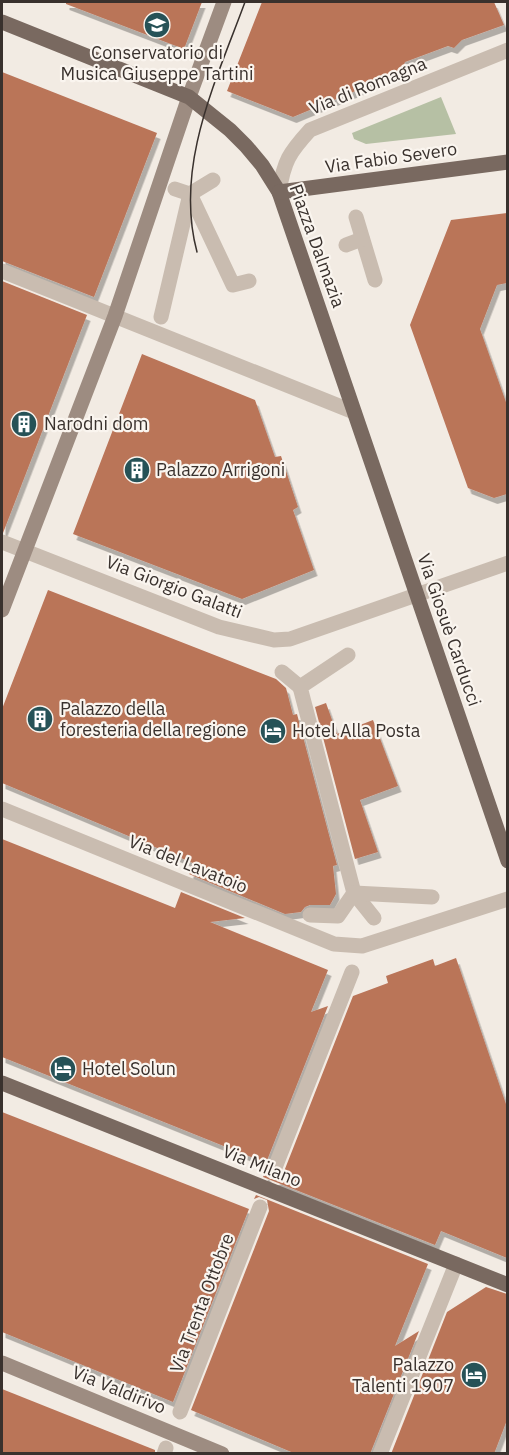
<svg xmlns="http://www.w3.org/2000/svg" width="509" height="1455" viewBox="0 0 509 1455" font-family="'IBM Plex Sans',sans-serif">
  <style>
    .green { fill: #b6c0a4 }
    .building { fill: #ba7459; filter: url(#shadow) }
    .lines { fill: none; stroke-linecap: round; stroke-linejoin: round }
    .street { stroke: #c9bcb0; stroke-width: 15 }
    .secondary { stroke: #9d8c81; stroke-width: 15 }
    .primary { stroke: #796960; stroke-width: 15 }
    .tram { stroke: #39312d; stroke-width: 1.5 }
    .labels { text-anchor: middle; stroke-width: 4.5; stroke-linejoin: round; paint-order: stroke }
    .poi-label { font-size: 18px; fill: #39312d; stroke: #faf5ef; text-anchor: start }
    .street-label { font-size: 18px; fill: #39312d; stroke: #faf5ef }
  </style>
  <defs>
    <filter id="shadow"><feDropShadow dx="3.5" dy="6" stdDeviation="0" flood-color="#0004"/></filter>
  </defs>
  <rect width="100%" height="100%" fill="#f2ebe3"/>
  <!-- green -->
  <polygon class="green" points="441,97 456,134 366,144 354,139 352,133"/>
  <!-- building -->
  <g class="building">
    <polygon points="66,2 202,2 184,49 66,4"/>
    <polygon points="262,2 494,2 504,25 462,40 454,48 448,46 405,62 401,72 293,117 227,91"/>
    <polygon points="2,72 157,133 94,297 2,261"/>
    <polygon points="507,213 507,283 497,285 480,329 507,405 507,494 494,498 468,488 410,325 451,220"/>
    <polygon points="2,281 87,315 3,533 2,532"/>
    <polygon points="142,354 255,400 275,457 281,456 298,507 293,510 314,570 242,599 73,534"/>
    <polygon points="48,590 276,679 286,688 293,715 297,714 337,865 333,866 336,894 330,905 310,905 305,907 301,912 285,914 189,874 193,863 2,783 2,709"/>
    <polygon points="326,703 337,734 373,720 398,786 360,800 378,852 355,859 315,707"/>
    <polygon points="2,839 175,908 181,892 245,918 210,922 328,970 311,1012 328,1006 266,1163 2,1057"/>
    <polygon points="456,958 507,1107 507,1258 441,1231 435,1245 263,1177 265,1173 270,1179 276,1179 283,1174 353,996 388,983 386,976 433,959 435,966"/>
    <polygon points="2,1112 249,1209 173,1402 2,1332"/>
    <polygon points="256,1195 428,1264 395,1346 419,1331 370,1454 296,1454 191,1410 269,1211 267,1200 259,1197 254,1199"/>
    <polygon points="486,1287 507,1294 507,1420 494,1454 391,1454 447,1312"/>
    <polygon points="2,1389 155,1450 155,1454 2,1454"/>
  </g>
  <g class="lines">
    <!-- street -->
    <g class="street">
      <polyline points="175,189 190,194 233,285 249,281"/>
      <path d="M279 192C284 161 289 153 310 130L508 50"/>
      <polyline points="356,217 375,280"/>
      <polyline points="346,245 362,239"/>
      <polyline points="2,271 354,412"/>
      <polyline points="161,317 190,194 213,180"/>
      <polyline points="2,542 219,627 274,640 290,639 508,563"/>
      <polyline points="348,655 300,687 354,893 374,918"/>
      <polyline points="282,672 300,687"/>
      <polyline points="2,809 334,944 362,946 508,899"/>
      <polyline points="310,915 338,916 354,893 432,897"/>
      <polyline points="274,1170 352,972"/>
      <polyline points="180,1412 260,1207"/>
      <polyline points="164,1454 166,1448"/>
      <polyline points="380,1454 456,1264"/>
    </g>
    <!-- secondary -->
    <g class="secondary">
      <polyline points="2,610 115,316 189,97 224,2"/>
      <polyline points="2,1363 222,1454"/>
    </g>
    <!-- primary -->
    <g class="primary">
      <polyline points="2,22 189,97 230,130 246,146 262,165 279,192 508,861"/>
      <polyline points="279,192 508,162"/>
      <polyline points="2,1083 508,1285"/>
    </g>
    <!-- tram -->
    <path class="tram" d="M197 252C174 166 216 81 245 2"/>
  </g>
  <!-- icons -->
  <defs>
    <symbol id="university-disc" viewBox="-11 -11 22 22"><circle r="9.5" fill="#265257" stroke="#faf5ef"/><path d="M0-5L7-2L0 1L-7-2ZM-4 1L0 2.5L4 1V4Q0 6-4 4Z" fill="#fff"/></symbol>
    <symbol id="building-disc" viewBox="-11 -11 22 22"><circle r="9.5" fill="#265257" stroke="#faf5ef"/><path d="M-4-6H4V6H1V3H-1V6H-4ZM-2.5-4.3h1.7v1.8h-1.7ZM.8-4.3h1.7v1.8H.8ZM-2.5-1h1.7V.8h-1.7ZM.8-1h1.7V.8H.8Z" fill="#fff"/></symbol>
    <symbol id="hotel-disc" viewBox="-11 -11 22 22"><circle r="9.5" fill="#265257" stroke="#faf5ef"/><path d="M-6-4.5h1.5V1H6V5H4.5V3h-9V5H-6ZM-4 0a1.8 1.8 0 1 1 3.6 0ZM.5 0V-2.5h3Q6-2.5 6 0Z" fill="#fff"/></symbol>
  </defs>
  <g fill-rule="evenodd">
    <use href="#university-disc" x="142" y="10" width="30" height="30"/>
    <use href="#building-disc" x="9" y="409" width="30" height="30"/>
    <use href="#building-disc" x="122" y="455" width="30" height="30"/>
    <use href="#building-disc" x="25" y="704" width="30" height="30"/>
    <use href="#hotel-disc" x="258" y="716" width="30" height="30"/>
    <use href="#hotel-disc" x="48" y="1054" width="30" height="30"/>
    <use href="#hotel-disc" x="459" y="1360" width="30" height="30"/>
  </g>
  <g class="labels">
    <!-- poi labels -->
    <g class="poi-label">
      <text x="157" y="59" text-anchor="middle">Conservatorio di<tspan x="157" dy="21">Musica Giuseppe Tartini</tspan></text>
      <text x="44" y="430">Narodni dom</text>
      <text x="156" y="476">Palazzo Arrigoni</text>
      <text x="60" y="715">Palazzo della<tspan x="60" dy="21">foresteria della regione</tspan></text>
      <text x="292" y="737">Hotel Alla Posta</text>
      <text x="82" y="1075">Hotel Solun</text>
      <text x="454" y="1371" text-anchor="end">Palazzo<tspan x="454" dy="21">Talenti 1907</tspan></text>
    </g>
    <!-- street labels -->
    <g class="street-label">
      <text transform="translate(368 86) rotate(-22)" y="6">Via di Romagna</text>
      <text transform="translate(391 158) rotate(-8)" y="6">Via Fabio Severo</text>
      <text transform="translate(317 246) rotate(70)" y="6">Piazza Dalmazia</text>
      <text transform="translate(174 587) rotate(21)" y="6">Via Giorgio Galatti</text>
      <text transform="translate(449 630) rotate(71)" y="6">Via Giosuè Carducci</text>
      <text transform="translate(188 864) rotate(22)" y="6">Via del Lavatoio</text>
      <text transform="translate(262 1166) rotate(22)" y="6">Via Milano</text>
      <text transform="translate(202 1303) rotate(-69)" y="6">Via Trenta Ottobre</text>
      <text transform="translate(119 1390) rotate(22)" y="6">Via Valdirivo</text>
    </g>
  </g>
  <!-- border -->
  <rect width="509" height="1455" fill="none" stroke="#39312d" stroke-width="6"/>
</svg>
